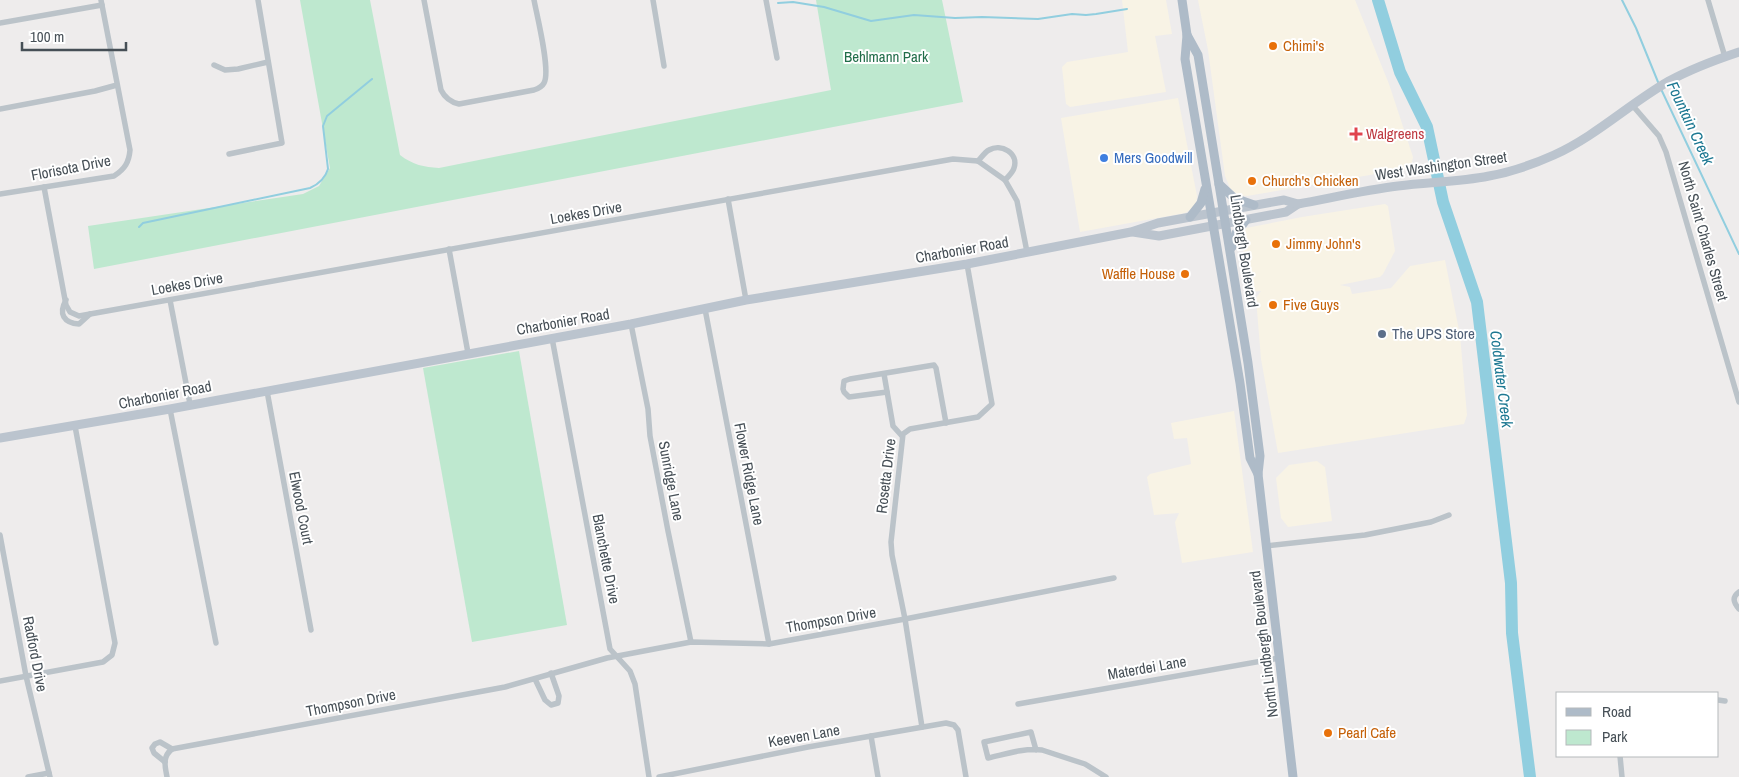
<svg xmlns="http://www.w3.org/2000/svg" width="1739" height="777" viewBox="0 0 1739 777" font-family="'Archivo Narrow',sans-serif">
  <style>
    .commercial { fill: #f8f3e5 }
    .green { fill: #bee8cf }
    .lines { fill: none; stroke-linecap: round; stroke-linejoin: round }
    .stream { stroke: #91cedf; stroke-width: 2 }
    .river { stroke: #91cedf; stroke-width: 12 }
    .minor { stroke: #bbc3c9; stroke-width: 5.5 }
    .secondary { stroke: #bbc4ce; stroke-width: 9 }
    .primary { stroke: #aebbc8; stroke-width: 9 }
    .food-dot { fill: #e8710a; stroke: #fff; stroke-width: 2 }
    .health-dot { fill: #e0444e; stroke: #fff; stroke-width: 2 }
    .shop-dot { fill: #3f7fe0; stroke: #fff; stroke-width: 2 }
    .service-dot { fill: #5c6f8a; stroke: #fff; stroke-width: 2 }
    .labels { text-anchor: middle; stroke-width: 4; stroke-linejoin: round; paint-order: stroke }
    .food-label { font-size: 15px; fill: #c56008; stroke: #fff; text-anchor: start }
    .park-label { font-size: 15px; fill: #216d49; stroke: #fff }
    .health-label { font-size: 15px; fill: #be3a42; stroke: #fff; text-anchor: start }
    .shop-label { font-size: 15px; fill: #366cbe; stroke: #fff; text-anchor: start }
    .street-label { font-size: 15px; fill: #464f56; stroke: #fff }
    .service-label { font-size: 15px; fill: #4e5e75; stroke: #fff; text-anchor: start }
    .water-label { font-size: 16px; font-style: italic; fill: #1d7892; stroke: #fff }
  </style>
  <rect width="100%" height="100%" fill="#eeecec"/>
  <!-- commercial -->
  <g class="commercial">
    <polygon points="1122,0 1166,0 1172,34 1155,36 1166,92 1070,107 1066,104 1062,67 1067,62 1128,52"/>
    <polygon points="1198,0 1355,0 1389,84 1413,157 1411,168 1247,196 1238,195 1230,188 1225,176 1208,50"/>
    <polygon points="1178,98 1197,196 1196,204 1193,208 1185,213 1080,232 1061,118"/>
    <polygon points="1385,204 1388,206 1395,251 1383,274 1380,277 1340,285 1350,287 1352,294 1391,288 1410,266 1445,260 1460,335 1467,415 1464,424 1278,453 1261,359 1256,298 1261,291 1250,292 1241,237 1246,228 1302,217"/>
    <polygon points="1234,411 1253,552 1182,563 1175,522 1179,513 1154,515 1147,477 1150,474 1191,464 1187,438 1174,439 1171,423"/>
    <polygon points="1317,461 1325,467 1332,521 1288,527 1281,518 1276,478 1289,465"/>
  </g>
  <!-- green -->
  <g class="green">
    <path d="M300 0H370L400 155C413 165 424 167 439 168L831 90 816 0H942L963 102 94 269 88 226 303 194 319 186 330 168Z"/>
    <polygon points="519,351 567,625 472,642 423,368"/>
  </g>
  <g class="lines">
    <!-- stream -->
    <g class="stream">
      <polyline points="1622,0 1636,28 1658,82"/>
      <polyline points="778,3 793,2 824,7 871,21 914,15 955,18 982,17 1038,19 1072,14 1086,15 1096,14 1127,9"/>
      <polyline points="1661,89 1739,254"/>
      <path d="M139 227 143 223 310 188C319 184 325 179 328 169L323 126 327 116 372 79"/>
    </g>
    <!-- river -->
    <polyline class="river" points="1378,0 1400,72 1427,127 1443,202 1477,302 1511,583 1512,633 1530,777"/>
    <!-- minor -->
    <g class="minor">
      <path d="M424 0 441 90C445 98 450 102 459 104L534 90C537 89 542 87 544 83 551 71 537 16 534 0"/>
      <polyline points="653,0 664,66"/>
      <polyline points="766,0 777,58"/>
      <polyline points="1708,0 1725,57"/>
      <polyline points="0,23 102,5"/>
      <polyline points="214,65 225,70 238,69 268,62"/>
      <polyline points="1633,106 1659,136 1666,152 1739,402"/>
      <polyline points="0,109 95,91 117,85"/>
      <polyline points="229,154 282,143 258,0"/>
      <path d="M978 161C981 158 985 152 989 150 1001 143 1019 153 1014 168 1013 172 1008 177 1005 180"/>
      <polyline points="44,187 66,305 70,312 79,316 953,159 978,161 1005,180 1017,201 1027,252"/>
      <path d="M0 194 114 176C125 169 129 162 130 150L101 0"/>
      <polyline points="728,199 746,300"/>
      <polyline points="449,249 468,353"/>
      <path d="M66 300C58 314 64 323 79 324L90 314"/>
      <polyline points="170,300 190,404"/>
      <polyline points="705,309 769,644"/>
      <polyline points="631,324 648,409 650,436 668,531 691,642"/>
      <polyline points="552,338 610,649 630,671 635,684 649,777"/>
      <polyline points="884,374 893,426 902,436"/>
      <polyline points="267,391 311,630"/>
      <polyline points="887,392 849,397 844,392 843,389 844,381 850,379 934,365 936,368 946,423"/>
      <polyline points="170,409 216,643"/>
      <polyline points="0,535 26,676 50,777"/>
      <polyline points="1266,546 1365,535 1431,522 1449,515"/>
      <path d="M1739 592C1732 597 1733 602 1739 609"/>
      <polyline points="535,679 545,700 551,705 558,703 559,696 551,673"/>
      <polyline points="0,681 103,662 112,655 115,643 75,426"/>
      <polyline points="1718,700 1725,701"/>
      <polyline points="1018,704 1279,658"/>
      <polyline points="922,727 905,619 892,555 891,542 903,434 910,429 978,417 992,404 967,264"/>
      <polyline points="871,736 878,777"/>
      <path d="M1036 750 1031 732 984 742 988 758C1006 754 1023 748 1042 750L1085 764 1106 777"/>
      <polyline points="1620,756 1622,777"/>
      <polyline points="165,762 154,753 152,748 155,744 160,742 172,749"/>
      <polyline points="28,777 49,773"/>
      <path d="M167 777C165 766 162 757 172 749L505 687 607 658 691 642 769 644 905 619 1114 578"/>
      <polyline points="659,777 808,747 946,723 954,725 958,730 966,777"/>
    </g>
    <!-- secondary -->
    <g class="secondary">
      <path d="M1133 232 1159 236 1286 212 1298 204C1331 198 1365 190 1398 186 1429 182 1459 182 1489 176 1511 172 1534 164 1554 155 1596 136 1629 104 1669 81 1691 69 1715 60 1739 52"/>
      <polyline points="0,438 170,409 631,324 746,300 967,264 1131,232 1158,223 1234,209 1284,200 1298,204"/>
    </g>
    <!-- primary -->
    <g class="primary">
      <polyline points="1182,0 1187,35 1185,59 1240,383 1250,458 1258,474"/>
      <polyline points="1187,35 1198,55 1248,363 1260,456 1258,474 1293,777"/>
      <polyline points="1219,184 1234,198 1254,205"/>
      <polyline points="1190,217 1201,203 1205,189"/>
      <polyline points="1232,247 1236,233 1246,220"/>
    </g>
  </g>
  <!-- markers -->
  <g class="food-dot">
    <circle cx="1273" cy="46" r="5"/>
    <circle cx="1252" cy="181" r="5"/>
    <circle cx="1276" cy="244" r="5"/>
    <circle cx="1185" cy="274" r="5"/>
    <circle cx="1273" cy="305" r="5"/>
    <circle cx="1328" cy="733" r="5"/>
  </g>
  <path class="health-dot" d="M1353.5 126.5h5v5h5v5h-5v5h-5v-5h-5v-5h5z"/>
  <circle class="shop-dot" cx="1104" cy="158" r="5"/>
  <circle class="service-dot" cx="1382" cy="334" r="5"/>
  <g class="labels">
    <!-- food labels -->
    <g class="food-label">
      <text x="1283" y="51">Chimi's</text>
      <text x="1262" y="186">Church's Chicken</text>
      <text x="1286" y="249">Jimmy John's</text>
      <text x="1175" y="279" text-anchor="end">Waffle House</text>
      <text x="1283" y="310">Five Guys</text>
      <text x="1338" y="738">Pearl Cafe</text>
    </g>
    <!-- park labels -->
    <g class="park-label">
      <text x="886" y="62">Behlmann Park</text>
    </g>
    <!-- health labels -->
    <g class="health-label">
      <text x="1366" y="139">Walgreens</text>
    </g>
    <!-- shop labels -->
    <g class="shop-label">
      <text x="1114" y="163">Mers Goodwill</text>
    </g>
    <!-- street labels -->
    <g class="street-label">
      <text transform="translate(1441 166) rotate(-8)" y="5">West Washington Street</text>
      <text transform="translate(71 168) rotate(-11)" y="5">Florisota Drive</text>
      <text transform="translate(586 213) rotate(-10)" y="5">Loekes Drive</text>
      <text transform="translate(1703 231) rotate(74)" y="5">North Saint Charles Street</text>
      <text transform="translate(962 250) rotate(-10)" y="5">Charbonier Road</text>
      <text transform="translate(1244 251) rotate(81)" y="5">Lindbergh Boulevard</text>
      <text transform="translate(187 284) rotate(-10)" y="5">Loekes Drive</text>
      <text transform="translate(563 322) rotate(-10)" y="5">Charbonier Road</text>
      <text transform="translate(165 395) rotate(-11)" y="5">Charbonier Road</text>
      <text transform="translate(749 474) rotate(79)" y="5">Flower Ridge Lane</text>
      <text transform="translate(886 476) rotate(-83)" y="5">Rosetta Drive</text>
      <text transform="translate(671 481) rotate(79)" y="5">Sunridge Lane</text>
      <text transform="translate(301 508) rotate(79)" y="5">Elwood Court</text>
      <text transform="translate(606 559) rotate(79)" y="5">Blanchette Drive</text>
      <text transform="translate(831 620) rotate(-10)" y="5">Thompson Drive</text>
      <text transform="translate(1264 644) rotate(-97)" y="5">North Lindbergh Boulevard</text>
      <text transform="translate(35 654) rotate(79)" y="5">Radford Drive</text>
      <text transform="translate(1147 668) rotate(-10)" y="5">Materdei Lane</text>
      <text transform="translate(351 703) rotate(-11)" y="5">Thompson Drive</text>
      <text transform="translate(804 736) rotate(-10)" y="5">Keeven Lane</text>
    </g>
    <!-- service labels -->
    <g class="service-label">
      <text x="1392" y="339">The UPS Store</text>
    </g>
    <!-- water labels -->
    <g class="water-label">
      <text transform="translate(1691 123) rotate(65)" y="6">Fountain Creek</text>
      <text transform="translate(1502 379) rotate(83)" y="6">Coldwater Creek</text>
    </g>
  </g>
  <!-- legend -->
  <rect x="1556" y="692" width="162" height="65" fill="#ffffff" stroke="#b5b9bb"/>
  <rect x="1566" y="708" width="25" height="8" fill="#aebbc8" stroke="#b5b9bb"/>
  <text x="1602" y="717" font-size="15" fill="#464f56">Road</text>
  <rect x="1566" y="730" width="25" height="15" fill="#bee8cf" stroke="#b5b9bb"/>
  <text x="1602" y="742" font-size="15" fill="#464f56">Park</text>
  <!-- scale -->
  <path d="M22 42v8h104v-8" fill="none" stroke="#464f56" stroke-width="2.5"/>
  <text x="30" y="42" font-size="15" fill="#464f56" stroke="#ffffff" stroke-width="4" paint-order="stroke">100 m</text>
</svg>
